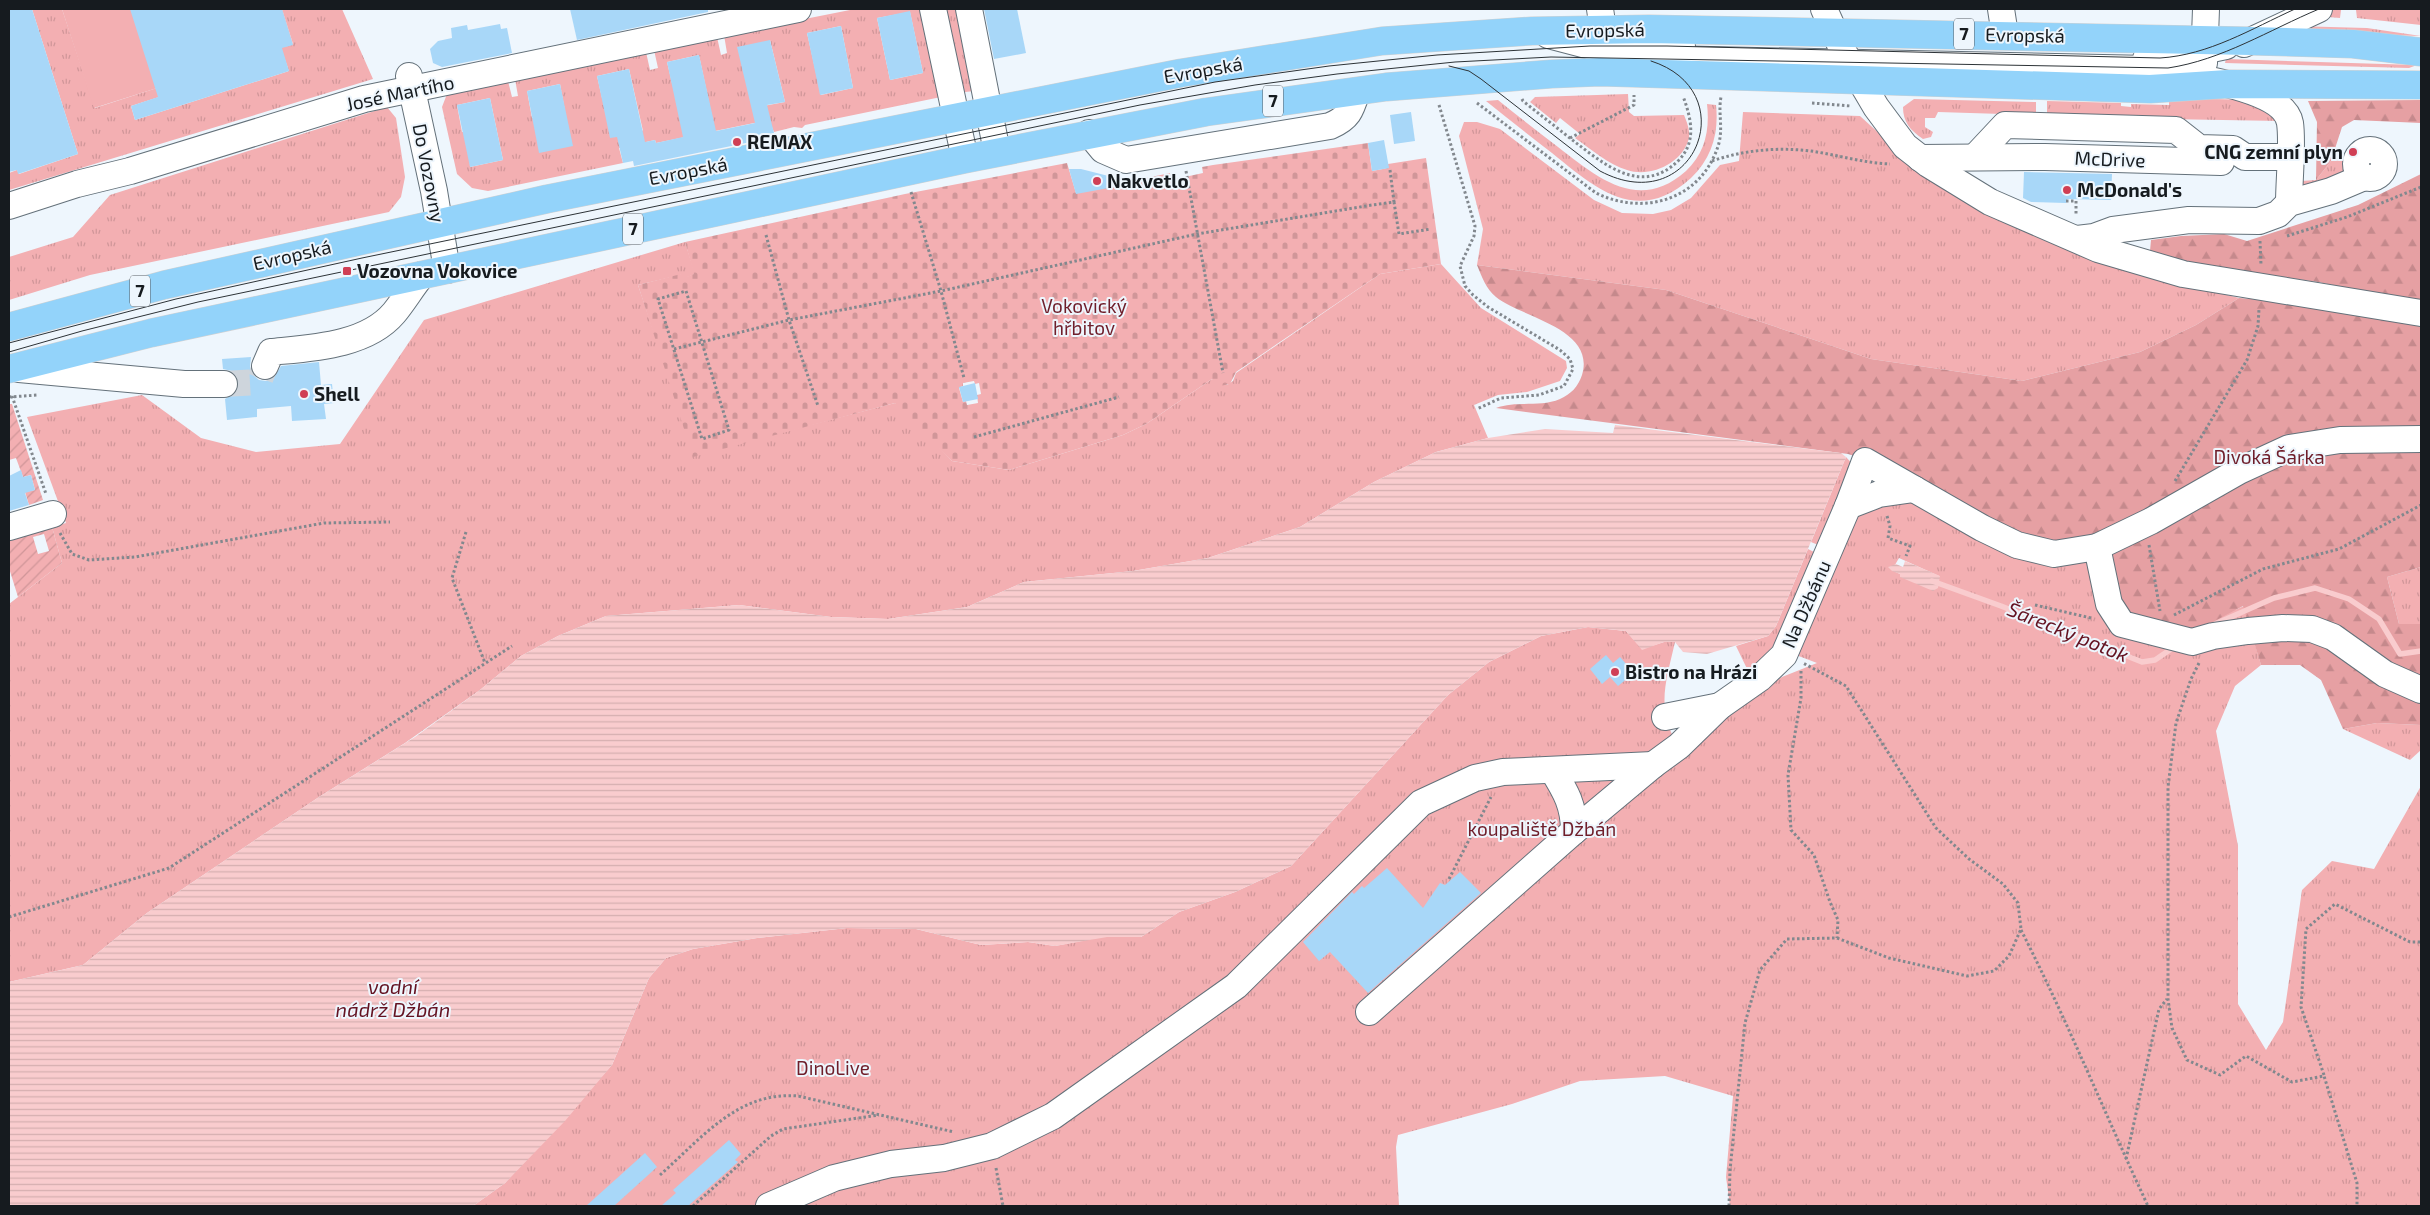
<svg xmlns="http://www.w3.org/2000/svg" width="2430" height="1215" viewBox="0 0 2430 1215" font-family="'Exo 2',sans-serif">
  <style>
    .grass { fill: url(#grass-tufts); fill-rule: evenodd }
    .forest { fill: url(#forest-firs) }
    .cemetery { fill: url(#cemetery-stones); fill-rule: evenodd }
    .garden { fill: url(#garden-furrows); fill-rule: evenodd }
    .pitch { fill: #f3afb2 }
    .water { fill: url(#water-rules) }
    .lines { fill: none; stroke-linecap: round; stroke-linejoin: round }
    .stream { stroke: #f9ccce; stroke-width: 5.5 }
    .building { fill: #a8d7f8 }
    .minor-tunnel { stroke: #ced5dc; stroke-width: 26; stroke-dasharray: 26 13; stroke-linecap: butt }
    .minor-casing { stroke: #64717a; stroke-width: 28 }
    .major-casing { stroke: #d0d1d2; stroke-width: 29 }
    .path { stroke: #82888e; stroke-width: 3; stroke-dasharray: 2.5 2.5; stroke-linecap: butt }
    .minor { stroke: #fff; stroke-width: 26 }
    .major { stroke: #93d3fa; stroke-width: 28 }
    .tram { stroke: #2d3337; stroke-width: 1 }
    .poi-dot { fill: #d03f55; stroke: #eef6fd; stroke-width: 2 }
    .labels { text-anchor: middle; stroke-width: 4; stroke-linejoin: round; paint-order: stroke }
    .shield { fill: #eef6fd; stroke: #575d62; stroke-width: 1 }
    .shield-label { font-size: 18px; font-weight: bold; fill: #161b1f }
    .street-label { font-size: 19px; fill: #161b1f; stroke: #eef6fd }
    .poi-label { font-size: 19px; font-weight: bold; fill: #161b1f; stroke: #eef6fd; text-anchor: start }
    .park-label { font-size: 19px; fill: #6f1e2a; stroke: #eef6fd }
    .water-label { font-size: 20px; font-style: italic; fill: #641221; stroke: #eef6fd }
  </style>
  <defs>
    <pattern id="grass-tufts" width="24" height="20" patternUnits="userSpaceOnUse" patternTransform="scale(1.25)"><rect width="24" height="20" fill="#f3afb2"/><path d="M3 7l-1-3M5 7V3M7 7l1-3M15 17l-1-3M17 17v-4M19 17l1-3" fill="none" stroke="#d09699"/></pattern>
    <pattern id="forest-firs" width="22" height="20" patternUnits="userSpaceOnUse" patternTransform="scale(1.25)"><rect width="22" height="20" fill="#e6a0a3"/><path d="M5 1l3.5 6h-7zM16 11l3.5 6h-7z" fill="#c5898c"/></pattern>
    <pattern id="cemetery-stones" width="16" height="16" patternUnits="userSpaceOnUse" patternTransform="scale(1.25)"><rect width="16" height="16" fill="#f3afb2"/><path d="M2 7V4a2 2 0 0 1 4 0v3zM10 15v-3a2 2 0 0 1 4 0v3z" fill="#d09699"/></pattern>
    <pattern id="garden-furrows" width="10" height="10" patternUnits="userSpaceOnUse" patternTransform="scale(1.25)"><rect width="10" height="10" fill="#f3afb2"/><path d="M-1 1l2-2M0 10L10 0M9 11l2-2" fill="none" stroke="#d09699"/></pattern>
    <pattern id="water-rules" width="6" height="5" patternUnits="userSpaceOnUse" patternTransform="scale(1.25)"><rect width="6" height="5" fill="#f9ccce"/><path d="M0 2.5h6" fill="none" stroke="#d5afb0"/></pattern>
  </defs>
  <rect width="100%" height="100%" fill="#eef6fd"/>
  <!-- grass -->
  <g class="grass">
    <path d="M32 9H62L95 108 293 44 282 9H342L373 79 9 190V173L17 170 19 174 78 154ZM284 57 289 71 135 120 131 106Z"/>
    <path d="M855 9H924L941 97 805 125 802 128 794 127 774 132 769 120 656 143 655 140 619 148 623 163 488 191 472 188 457 174 442 107 447 94 508 81 512 97 518 96 515 79 646 52 650 70 658 68 654 50 717 37 721 55 727 53 724 35ZM910 12 923 73 890 80 877 18ZM841 26 853 88 821 95 807 33ZM770 40 785 102 752 108ZM699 55 712 117 672 83 667 62ZM629 69 643 131 602 98 597 76ZM560 84 565 111 532 118 527 91ZM490 98 503 160 470 167 469 131 462 132 457 105Z"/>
    <polygon points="942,9 961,9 974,91 957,93"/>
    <polygon points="2330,9 2421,9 2421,25 2357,18 2356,10 2341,10 2340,18 2316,16"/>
    <polygon points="2294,26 2367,28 2421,36 2281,32"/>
    <polygon points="2226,59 2416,65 2417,65 2409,68 2225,63"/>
    <path d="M1628 94 1629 112 1634 116 1684 115C1687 122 1690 130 1689 138 1683 163 1651 178 1627 170 1608 164 1592 150 1575 138L1580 134 1560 118 1556 123 1530 102 1535 97Z"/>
    <polygon points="2169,98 2255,100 2281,121 2047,117 2047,101 2121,103 2121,106 2131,107 2131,104 2169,105"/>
    <path d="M1914 99 2036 102V115L1938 112 1935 118H1925V127L1933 132 1931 137 1923 139C1910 130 1903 122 1903 107Z"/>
    <path d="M1498 100C1518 116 1538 132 1558 147 1598 178 1639 213 1686 171 1705 153 1710 130 1707 104L1716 105C1719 133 1712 158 1691 178 1638 226 1596 189 1552 153 1530 136 1508 119 1486 101Z"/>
    <polygon points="387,107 396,118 405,177 401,197 389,212 90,275 9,300 9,257 73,237 110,195"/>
    <polygon points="1743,112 1860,116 1914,165 2158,277 2239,298 2196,325 2140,352 2022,381 1871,359 1666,290 1477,265 1483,229 1459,136 1464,122 1477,122 1500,129 1594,200 1622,213 1653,214 1671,210 1691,198 1720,165 1739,161"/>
    <polygon points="2350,160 2351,165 2340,176 2303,189 2301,181 2316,180 2331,161"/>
    <polygon points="685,242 695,274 685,278 684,274 638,285 695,455 895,403 952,461 1009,470 1123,435 1146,424 1212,379 1227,385 1233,381 1236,373 1380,274 1441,264 1481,308 1566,361 1567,368 1560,381 1527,392 1498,395 1474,405 1488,438 1436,452 1374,482 1300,527 1208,558 1133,571 1024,582 967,607 888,619 831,617 739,605 606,616 558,636 521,656 480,690 405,743 319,797 147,913 83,965 9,982 9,604 62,563 52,527 66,523 27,417 142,395 201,438 256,452 340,444 424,320"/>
    <polygon points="1846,457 1856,468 1823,547 1811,542"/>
    <path d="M1902 495 2091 555 2235 610 2244 606 2261 665 2235 686 2216 731 2238 846V1004L2266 1050 2283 1022 2302 890 2332 861 2374 869 2421 786V1206H1730L1726 1177 1733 1096 1665 1076 1580 1081 1512 1104 1398 1135 1396 1147 1399 1206H473L505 1183 612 1065 649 978 666 958 693 949 757 938 847 928 916 929 981 945 1028 942 1055 946 1107 936 1141 937 1179 912 1235 892 1291 866 1448 695 1489 662 1541 636 1588 627 1626 631 1642 649 1664 642H1675C1667 678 1656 706 1675 740L1709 726 1782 677 1817 663 1796 655 1852 517ZM1899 558 1939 576V579L1900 576V574L1892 570Z"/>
    <polygon points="1808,549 1820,555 1782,647 1751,677 1736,646 1768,636 1776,626"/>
    <polygon points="2421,567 2421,624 2399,624 2387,577"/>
    <polygon points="2377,723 2421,725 2421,750 2410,760 2343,729"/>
  </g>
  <!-- forest -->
  <g class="forest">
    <polygon points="2421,100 2421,123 2354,120 2342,127 2331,161 2316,180 2317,122 2308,101"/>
    <polygon points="2421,174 2421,303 2318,282 2181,263 2150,251 2151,240 2181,236 2224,234 2247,241 2358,205"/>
    <path d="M1477 265 1666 290 1871 359 2022 381 2140 352 2196 325 2239 298 2314 304 2421 319V567L2387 577 2399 624H2421V725L2377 723 2343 729 2321 680 2300 665H2261L2243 606 2175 642 2108 622 2091 555 2064 558 1861 458 1848 454 1496 408C1516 400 1539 408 1560 399 1571 394 1578 387 1582 375 1596 328 1522 318 1496 297 1486 289 1482 277 1477 265Z"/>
  </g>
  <!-- cemetery -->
  <path class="cemetery" d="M1368 143 1372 171 1388 168V164L1426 158 1441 264 1380 274 1236 372 1230 384 1220 386 1212 379 1146 424 1123 435 1009 470 952 461 899 411 895 403 693 457 638 285 685 273 686 277 694 274 685 242 905 194 1067 163 1076 193 1170 173 1171 180 1203 173 1202 167 1213 165ZM974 381 975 384 979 383 981 394 977 395 978 403 967 405 966 401 963 402 959 388 963 386V383Z"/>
  <!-- garden -->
  <g class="garden">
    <polygon points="9,404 12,404 43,500 29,505 25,492 35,490 31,475 23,477 16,458 9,460"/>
    <path d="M52 527 62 563 18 597 9 568V541ZM44 534 49 551 38 554 33 537Z"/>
  </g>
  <!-- pitch -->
  <polygon class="pitch" points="62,9 282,9 293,45 94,108"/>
  <!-- water -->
  <g class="water">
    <polygon points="1615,425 1841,453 1846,457 1776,626 1768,636 1707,654 1683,652 1675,642 1664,642 1642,650 1626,631 1588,627 1541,636 1489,662 1448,695 1291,866 1235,892 1179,912 1141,937 1107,937 1055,946 1028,942 981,945 916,929 847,928 757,938 693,949 666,958 649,978 612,1065 565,1121 505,1183 473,1206 9,1206 9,982 83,965 147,913 319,797 415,737 480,690 521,656 558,636 606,616 739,605 831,617 888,619 967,607 1024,582 1133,571 1208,558 1300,527 1374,482 1436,452 1488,438 1545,429 1613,433"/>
    <polygon points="1905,561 1940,576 1938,588 1933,591 1900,577 1900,574 1892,571 1888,567 1896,564 1903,567"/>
  </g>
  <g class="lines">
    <!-- stream -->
    <g class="stream">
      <polyline points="1932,581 2001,606 2142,662 2155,660 2174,647"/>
      <polyline points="2215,624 2274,598 2315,588 2349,599 2379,619 2400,654 2421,651"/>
    </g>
  </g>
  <!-- building -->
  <g class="building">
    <polygon points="9,9 32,9 78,154 18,174 17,170 9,172"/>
    <polygon points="130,9 282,9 293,45 282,48 289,71 135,120 131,106 158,97"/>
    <polygon points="570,9 708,9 708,12 577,40"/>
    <polygon points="984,9 1017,9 1026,53 994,59"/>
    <polygon points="910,11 923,73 890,80 877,18"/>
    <polygon points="500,24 501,29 507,28 512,53 442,67 433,63 430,49 438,41 452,38 451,28 467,25 468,30"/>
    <polygon points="841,26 853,88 820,95 807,33"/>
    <polygon points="770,40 785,102 767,105 775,137 634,166 633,161 623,163 617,137 610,138 597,76 629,69 645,142 655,140 656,143 683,137 667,62 699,55 716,131 721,130 755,123 737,47"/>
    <polygon points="560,84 573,146 539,153 527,91"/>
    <polygon points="490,98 503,160 470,167 457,105"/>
    <polygon points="1411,112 1415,141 1394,144 1390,115"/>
    <polygon points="1384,140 1389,168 1372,171 1368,143"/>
    <polygon points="1069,169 1081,169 1136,183 1076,194"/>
    <polygon points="2024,172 2112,174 2111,200 2067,199 2066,203 2031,202 2023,198"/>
    <polygon points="251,357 250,367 253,375 259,380 266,381 274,378 281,366 319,362 321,385 332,384 334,403 324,404 326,419 292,421 291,406 257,409 257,417 227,420 225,399 237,392 239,384 237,377 232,371 223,369 222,359"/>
    <polygon points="975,383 978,399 963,402 959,387"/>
    <polygon points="21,470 23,477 31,475 35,490 25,493 29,505 9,511 9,476"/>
    <polygon points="1606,655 1613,663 1620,657 1634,673 1618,686 1610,677 1602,684 1590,669"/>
    <polygon points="1387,868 1423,908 1440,883 1445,885 1460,872 1481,893 1368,993 1330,952 1319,961 1303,942 1352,892 1354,894 1362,886 1364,888"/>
    <polygon points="729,1140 741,1154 735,1160 738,1162 688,1206 661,1206 676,1193 673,1190"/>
    <polygon points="645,1153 657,1167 614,1206 586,1206"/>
  </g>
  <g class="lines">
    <!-- minor-tunnel -->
    <polyline class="minor-tunnel" points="224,384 259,382 265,366"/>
    <defs>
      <g id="minor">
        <polyline points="933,9 965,159"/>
        <polyline points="969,9 997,152"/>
        <polyline points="1600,9 1603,29"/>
        <polyline points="1824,9 1843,51 1876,107 1905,146 1928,164 1990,202 2098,249 2183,274 2421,313"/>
        <polyline points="2001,9 2005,35"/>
        <polyline points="1548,35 1590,46 1682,46"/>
        <polyline points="2244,44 2319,9"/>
        <polyline points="2146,59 2174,57 2226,46"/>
        <polyline points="2204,63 2206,9"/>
        <path d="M1629 73 1664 59 2150 69C2180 75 2284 86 2290 123 2293 143 2289 181 2289 203"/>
        <polyline points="409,76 434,191 447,270"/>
        <path d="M1089 133 1103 150 1126 160 1330 126C1349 118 1351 110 1357 91"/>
        <circle cx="2370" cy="164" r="14"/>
        <polyline points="1975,157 2005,125 2176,130 2199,148 2233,149 2245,157 2289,157"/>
        <polyline points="1920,158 2045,157 2221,162"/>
        <polyline points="9,206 77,184 130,171 364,99 798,9"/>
        <polyline points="2077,239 2094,237 2113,230 2189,220 2259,221 2278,214 2289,203 2331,191 2364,177"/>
        <path d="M265 366 271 352C311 348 366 346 394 313 404 301 412 287 422 275"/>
        <polyline points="19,369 184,384 224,384"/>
        <polyline points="1848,506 1879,494 1914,489"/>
        <polyline points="9,527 53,514"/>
        <polyline points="2097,547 2109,604 2122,624 2192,642 2213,636 2248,631 2283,628 2312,629 2333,637 2385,674 2421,690"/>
        <polyline points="1665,717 1720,706"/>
        <path d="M1553 771C1566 792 1574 806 1574 831"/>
        <polyline points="1369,1012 1574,831 1653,765 1679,746 1720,706 1760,678 1784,655 1848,506 1865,461 1982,528 2017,545 2054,554 2097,547 2151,521 2239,471 2289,448 2340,440 2421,439"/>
        <polyline points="769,1206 834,1178 891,1164 944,1158 992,1146 1053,1116 1236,986 1421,803 1475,778 1503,772 1653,765"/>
      </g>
      <g id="major">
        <polyline points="9,327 164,285 547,199 1181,73 1382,41 1532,31 1649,29 2251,41 2353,44 2421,52"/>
        <polyline points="9,369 151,333 965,159 1206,112 1386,87 1551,74 1600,72 2150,89 2228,84 2421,85"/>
      </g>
    </defs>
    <!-- minor casing -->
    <use href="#minor" class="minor-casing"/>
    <!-- major casing -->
    <use href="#major" class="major-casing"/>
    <!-- path -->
    <g class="path">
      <path d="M1522 99 1523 101C1539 114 1555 126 1571 139 1603 163 1641 198 1679 160 1697 141 1691 118 1683 96"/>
      <path d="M1477 103 1596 193C1645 217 1703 199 1719 143 1723 127 1718 112 1721 97"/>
      <polyline points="1812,103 1851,106"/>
      <polyline points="1439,105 1475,226 1474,236 1460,266 1465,286 1473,295 1488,307 1560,350 1570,359 1573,369 1564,386 1539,395 1501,398 1477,409"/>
      <polyline points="1570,138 1634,105 1634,95"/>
      <path d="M1712 161C1744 150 1777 147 1811 151 1837 155 1864 163 1890 164"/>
      <polyline points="1390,170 1394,202"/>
      <polyline points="1186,171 1223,373"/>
      <polyline points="911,192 941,291 964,378"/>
      <polyline points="2066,201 2076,201 2076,216"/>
      <polyline points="766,235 789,320 818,406"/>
      <polyline points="2287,236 2347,217 2421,187"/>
      <polyline points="2260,241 2261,265"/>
      <polygon points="686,291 729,430 702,439 658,299"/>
      <polyline points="674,349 789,320 941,291 1197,234 1372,205 1394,202 1399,234 1431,229"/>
      <polyline points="12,396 46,494"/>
      <polyline points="9,397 38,395"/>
      <polyline points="974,437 1119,397"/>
      <polyline points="2175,481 2247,360 2258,326 2259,309"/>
      <polyline points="1887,516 1890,526 1888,538 1910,546 1906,556"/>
      <polyline points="466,532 452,578 485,663"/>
      <polyline points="60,533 72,554 89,560 135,557 324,523 390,522"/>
      <polyline points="2149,545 2160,611"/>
      <polyline points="2035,605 2091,618"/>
      <polyline points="2174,615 2263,569 2339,549 2421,505"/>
      <polyline points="2199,663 2191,679 2176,723 2168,787 2168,999 2172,1028 2187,1060 2220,1075 2246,1056 2292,1082 2324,1076 2357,1183 2357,1206"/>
      <polyline points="1801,671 1801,698 1788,775 1791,830 1814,855 1830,902 1838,920 1837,938"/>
      <polyline points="1449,879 1491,797"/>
      <polyline points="9,917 169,868 512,646"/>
      <path d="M2021 930C2067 1020 2105 1114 2148 1206"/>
      <polyline points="2324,1075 2301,1007 2306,929 2335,904 2410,942 2421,942"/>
      <polyline points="2126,1159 2159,1009 2167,999"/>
      <polyline points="996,1168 1003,1206"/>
      <path d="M660 1175C702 1138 738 1091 798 1096L954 1132"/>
      <polyline points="693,1206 771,1136 783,1129 879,1115"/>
      <polyline points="1729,1206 1730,1170 1745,1023 1760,970 1787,939 1837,938 1889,958 1967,976 1994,971 2009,956 2021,929 2018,903 2003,884 1969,859 1936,828 1846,686 1803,663"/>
    </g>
    <!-- minor -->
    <use href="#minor" class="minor"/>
    <!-- major -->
    <use href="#major" class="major"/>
    <!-- tram -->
    <g class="tram">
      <path d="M1449 66 1469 71 1481 79 1600 171C1694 221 1746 91 1651 61"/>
      <path d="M9 343 176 299 362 258 1215 82 1329 66 1437 55 1590 46H1667L2160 58C2209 55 2251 29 2295 9"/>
      <path d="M9 352 82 331 198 302 1140 105 1255 85 1337 74 1455 62 1551 57 2168 68C2222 60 2269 30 2319 9"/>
    </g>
  </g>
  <!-- markers -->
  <g class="poi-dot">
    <circle cx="737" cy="142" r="5"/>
    <circle cx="2353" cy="152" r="5"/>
    <circle cx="1097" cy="181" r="5"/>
    <circle cx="2067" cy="190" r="5"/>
    <rect x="342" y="266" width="10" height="10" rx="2.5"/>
    <circle cx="304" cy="394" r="5"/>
    <circle cx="1615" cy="672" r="5"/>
  </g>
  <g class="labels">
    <!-- shield labels -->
    <g class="shield">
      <rect x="1954" y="18.5" width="20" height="31" rx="4"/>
      <rect x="1263" y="85.5" width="20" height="31" rx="4"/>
      <rect x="623" y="213.5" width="20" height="31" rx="4"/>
      <rect x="130" y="275.5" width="20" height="31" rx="4"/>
    </g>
    <g class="shield-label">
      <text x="1964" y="40">7</text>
      <text x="1273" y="107">7</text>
      <text x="633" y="235">7</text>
      <text x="140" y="297">7</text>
    </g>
    <!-- street labels -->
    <g class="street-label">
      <text transform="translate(1605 30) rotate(-1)" y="7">Evropská</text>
      <text transform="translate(2025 35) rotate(1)" y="7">Evropská</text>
      <text transform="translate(1203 70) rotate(-10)" y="7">Evropská</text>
      <text transform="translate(400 93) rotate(-12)" y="7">José Martího</text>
      <text transform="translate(2110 159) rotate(2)" y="7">McDrive</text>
      <text transform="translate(688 171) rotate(-11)" y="7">Evropská</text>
      <text transform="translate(429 173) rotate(79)" y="7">Do Vozovny</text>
      <text transform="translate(292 255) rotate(-13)" y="7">Evropská</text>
      <text transform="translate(1806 604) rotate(-66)" y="7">Na Džbánu</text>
    </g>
    <!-- poi labels -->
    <g class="poi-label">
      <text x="747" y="149">REMAX</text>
      <text x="2343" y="159" text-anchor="end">CNG zemní plyn</text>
      <text x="1107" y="188">Nakvetlo</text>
      <text x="2077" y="197">McDonald's</text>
      <text x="357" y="278">Vozovna Vokovice</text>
      <text x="314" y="401">Shell</text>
      <text x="1625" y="679">Bistro na Hrázi</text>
    </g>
    <!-- park labels -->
    <g class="park-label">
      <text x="1084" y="313">Vokovický<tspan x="1084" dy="22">hřbitov</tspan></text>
      <text x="2269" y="464">Divoká Šárka</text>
      <text x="1542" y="836">koupaliště Džbán</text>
      <text x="833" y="1075">DinoLive</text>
    </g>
    <!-- water labels -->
    <g class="water-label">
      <text transform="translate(2068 632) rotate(22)" y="7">Šárecký potok</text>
      <text x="393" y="994">vodní<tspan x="393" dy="23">nádrž Džbán</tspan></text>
    </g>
  </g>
  <!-- border -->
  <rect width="2430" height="1215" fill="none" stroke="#161b1f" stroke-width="20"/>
</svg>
